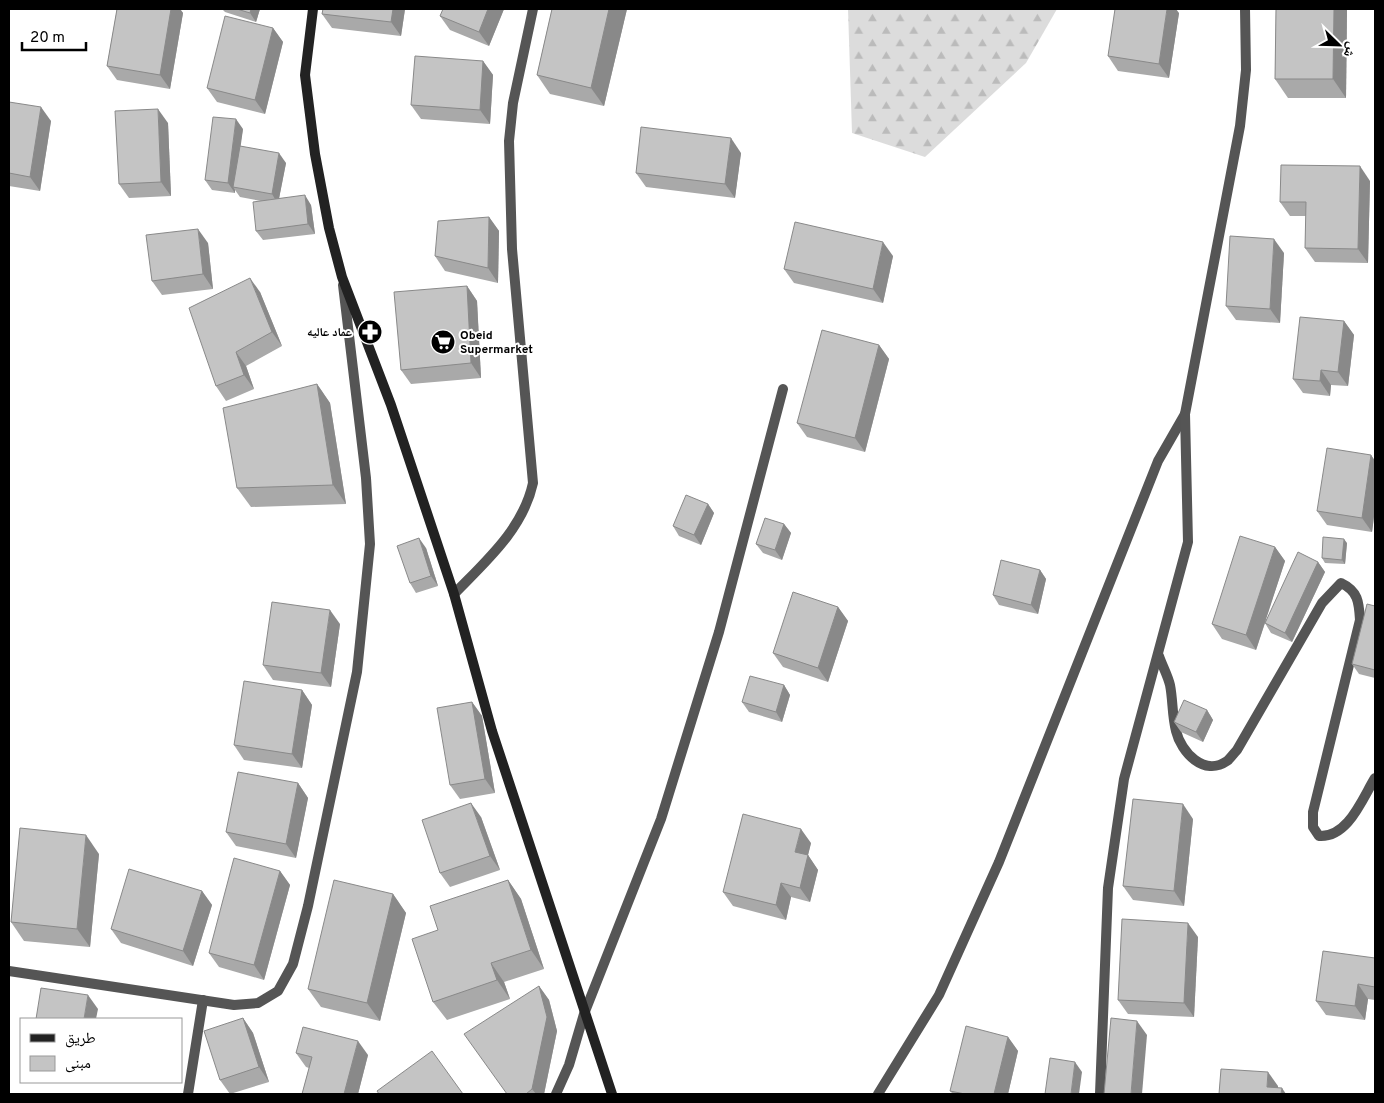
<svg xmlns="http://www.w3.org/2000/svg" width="1384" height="1103" viewBox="0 0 1384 1103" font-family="Overpass,'Noto Naskh Arabic',sans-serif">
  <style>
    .forest { fill: url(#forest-firs) }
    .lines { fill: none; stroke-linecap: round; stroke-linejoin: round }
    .minor { stroke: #555; stroke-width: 10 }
    .secondary { stroke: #222; stroke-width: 10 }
    .wall { fill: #a9a9a9 }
    .shaded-wall { fill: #898989 }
    .building { fill: #c4c4c4; stroke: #898989 }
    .labels { text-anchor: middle; stroke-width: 4; stroke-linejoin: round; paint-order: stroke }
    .poi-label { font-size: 12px; font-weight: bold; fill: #000; stroke: #fff; text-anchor: end }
  </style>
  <defs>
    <pattern id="forest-firs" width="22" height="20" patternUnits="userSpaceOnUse" patternTransform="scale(1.25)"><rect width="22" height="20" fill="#dcdcdc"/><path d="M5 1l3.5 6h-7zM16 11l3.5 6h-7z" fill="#bbb"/></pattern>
  </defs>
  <rect width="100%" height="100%" fill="#fff"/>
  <!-- forest -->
  <polygon class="forest" points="848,9 1057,9 1026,63 925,157 852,133"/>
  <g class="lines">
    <!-- minor -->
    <g class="minor">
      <path d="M454 594C486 561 523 529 533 483L512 249 509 141 513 103 533 9"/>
      <path d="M1159 656C1162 665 1168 676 1170 685 1173 700 1172 716 1176 731 1181 752 1204 777 1227 761 1230 759 1234 753 1237 750L1322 603 1341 583C1358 591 1359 602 1360 620L1313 812V827L1319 836C1348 838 1362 799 1375 778"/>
      <polyline points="9,971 234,1005 258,1003 278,991 293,964 308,906 357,672 370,544 366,478 343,285"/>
      <polyline points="188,1094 203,1000"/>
      <polyline points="556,1094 569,1065 584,1014 661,819 719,632 783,389"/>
      <polyline points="878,1094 939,995 999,862 1158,461 1185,414"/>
      <polyline points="1100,1094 1108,888 1124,779 1188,542 1185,414 1240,126 1246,70 1245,9"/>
    </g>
    <!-- secondary -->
    <polyline class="secondary" points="313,9 305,75 315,154 329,228 342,277 391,405 454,594 492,731 612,1094"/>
  </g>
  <!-- wall -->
  <g class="wall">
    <polygon points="117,9 180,9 183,13 170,89 117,80 107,66"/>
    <polygon points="222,9 260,9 256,22 225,12"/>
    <polygon points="323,9 405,9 401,36 332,28 322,14"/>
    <polygon points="504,9 489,46 450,30 440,16"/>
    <polygon points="552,9 627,9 604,106 550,94 537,75"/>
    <polygon points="1276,9 1347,9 1346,98 1288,98 1275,79"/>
    <polygon points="1179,13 1169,78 1118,71 1108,56"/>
    <polygon points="273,28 283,42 265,114 217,102 207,88"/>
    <polygon points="483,61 493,75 490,124 421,119 411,105"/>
    <polygon points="9,102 51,121 40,191 9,186"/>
    <polygon points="168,123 171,196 129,198 119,184"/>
    <polygon points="243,129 240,146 286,163 279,198 311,205 315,234 263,240 256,231 261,201 240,197 235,190 235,193 212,190 205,180"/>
    <polygon points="741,153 735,198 646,187 636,173"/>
    <polygon points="1370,181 1368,263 1315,262 1305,248 1306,216 1290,216 1280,202"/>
    <polygon points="489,217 499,231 498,283 445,271 435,256"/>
    <polygon points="208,243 213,289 162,295 152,281"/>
    <polygon points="1284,253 1280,323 1236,320 1226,306"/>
    <polygon points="893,256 883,303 794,283 784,269"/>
    <polygon points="467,286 477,301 481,378 411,384 401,370"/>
    <polygon points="260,292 282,346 246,366 254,389 226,401 216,386"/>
    <polygon points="1344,321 1354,335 1348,386 1331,385 1330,396 1303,393 1293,379"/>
    <polygon points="879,345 889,359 865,452 807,437 797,423"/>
    <polygon points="317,384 330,403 346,504 251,507 237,488"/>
    <polygon points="1371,455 1375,461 1375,509 1372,532 1327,525 1317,511"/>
    <polygon points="708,504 714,513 701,545 679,536 673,526"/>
    <polygon points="784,524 791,533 782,560 763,553 756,544"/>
    <polygon points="1347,543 1345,564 1325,563 1322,558"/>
    <polygon points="1275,547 1285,561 1265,621 1318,562 1325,572 1292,642 1271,633 1265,623 1256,650 1222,639 1212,624"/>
    <polygon points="426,548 438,586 416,593 410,583"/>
    <polygon points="1040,570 1046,579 1038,614 999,605 993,595"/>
    <polygon points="1375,606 1375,678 1359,674 1352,664"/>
    <polygon points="838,607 848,621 828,682 783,667 773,653"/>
    <polygon points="340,624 331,687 273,680 263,665"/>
    <polygon points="784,685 790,695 782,722 749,712 742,702"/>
    <polygon points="302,690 312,705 302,768 244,760 234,745"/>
    <polygon points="472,702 482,716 495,793 460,799 450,785"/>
    <polygon points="1207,710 1213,720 1203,742 1181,732 1174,722"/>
    <polygon points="298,783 308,798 296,858 236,846 226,832"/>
    <polygon points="481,817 500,870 450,887 440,873"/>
    <polygon points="1193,819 1184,906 1133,900 1123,886"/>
    <polygon points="811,843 808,855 818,870 810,902 791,897 786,920 733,906 723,892"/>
    <polygon points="99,854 90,947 24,941 11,922"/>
    <polygon points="280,871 290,885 264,980 219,967 209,953"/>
    <polygon points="508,880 521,899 544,969 504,982 510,999 447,1020 433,1002 438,930"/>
    <polygon points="202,891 212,905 193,966 121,943 111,929"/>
    <polygon points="393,894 406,913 380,1021 321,1007 308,989"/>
    <polygon points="1198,937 1194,1017 1128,1014 1118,1000"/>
    <polygon points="1375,958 1375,1000 1368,999 1365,1020 1326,1015 1316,1001"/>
    <polygon points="539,986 549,1000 557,1031 544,1094 507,1094"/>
    <polygon points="243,1018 253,1033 269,1082 230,1094 220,1080"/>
    <polygon points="1008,1037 1018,1051 1008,1094 953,1094 950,1091"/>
    <polygon points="296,1053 368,1055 358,1094 302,1094 309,1068 306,1067"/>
  </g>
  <!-- shaded-wall -->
  <g class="shaded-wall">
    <polygon points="171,9 180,9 183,13 170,89 160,75"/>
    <polygon points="251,9 260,9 256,22 250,13"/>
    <polygon points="393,9 405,9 401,36 391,22"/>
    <polygon points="488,9 504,9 489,46 479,32"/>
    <polygon points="609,9 627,9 604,106 591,88"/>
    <polygon points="1167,9 1176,9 1179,13 1169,78 1159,64"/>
    <polygon points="1334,9 1347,9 1346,98 1333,79"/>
    <polygon points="273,28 283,42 265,114 255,100"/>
    <polygon points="483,61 493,75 490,124 480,110"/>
    <polygon points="41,107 51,121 40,191 30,177"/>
    <polygon points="158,109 168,123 171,196 161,182"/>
    <polygon points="236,119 243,129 235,188 233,187 235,190 235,193 228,183"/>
    <polygon points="731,138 741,153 735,198 725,184"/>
    <polygon points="279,153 286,163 278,204 272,194"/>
    <polygon points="1360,166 1370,181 1368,263 1358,249"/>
    <polygon points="305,195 311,205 315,234 308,224"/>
    <polygon points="489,217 499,231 498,283 488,268"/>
    <polygon points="198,229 208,243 213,289 203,274"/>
    <polygon points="1274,239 1284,253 1280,323 1270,309"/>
    <polygon points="883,242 893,256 883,303 873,289"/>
    <polygon points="250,278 260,292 282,346 272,332"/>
    <polygon points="467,286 477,301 481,378 471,363"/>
    <polygon points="1344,321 1354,335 1348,386 1338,372"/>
    <polygon points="879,345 889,359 865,452 855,438"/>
    <polygon points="236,352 246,366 254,389 244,375"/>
    <polygon points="1321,370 1331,385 1330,396 1320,381"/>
    <polygon points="317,384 330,403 346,504 333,485"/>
    <polygon points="1371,455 1375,461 1375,509 1372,532 1362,518"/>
    <polygon points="708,504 714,513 701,545 694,535"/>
    <polygon points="784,524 791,533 782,560 775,550"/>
    <polygon points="419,538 426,548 438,586 431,576"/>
    <polygon points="1344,539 1347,543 1345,564 1342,560"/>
    <polygon points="1275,547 1285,561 1256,650 1246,635"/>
    <polygon points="1318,562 1325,572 1292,642 1285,633"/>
    <polygon points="1040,570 1046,579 1038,614 1031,605"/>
    <polygon points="838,607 848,621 828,682 818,668"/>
    <polygon points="330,610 340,624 331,687 321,673"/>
    <polygon points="784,685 790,695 782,722 776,712"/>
    <polygon points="302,690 312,705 302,768 292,754"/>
    <polygon points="472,702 482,716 495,793 485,779"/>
    <polygon points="1207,710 1213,720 1203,742 1196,732"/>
    <polygon points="298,783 308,798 296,858 286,844"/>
    <polygon points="471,803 481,817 500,870 490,856"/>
    <polygon points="1183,804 1193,819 1184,906 1174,891"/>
    <polygon points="801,829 811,843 808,855 818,870 810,902 800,888 795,852"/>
    <polygon points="86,835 99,854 90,947 77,929"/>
    <polygon points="280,871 290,885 264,980 254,965"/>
    <polygon points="508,880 521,899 544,969 531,950"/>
    <polygon points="781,883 791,897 786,920 776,905"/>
    <polygon points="202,891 212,905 193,966 183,951"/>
    <polygon points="393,894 406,913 380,1021 367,1003"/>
    <polygon points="1188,923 1198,937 1194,1017 1184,1003"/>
    <polygon points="491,963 504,982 510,999 497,980"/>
    <polygon points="1358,984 1368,999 1365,1020 1355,1006"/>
    <polygon points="539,986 549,1000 557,1031 544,1094 536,1094 532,1089"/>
    <polygon points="88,995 98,1009 96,1019 84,1019"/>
    <polygon points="243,1018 253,1033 269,1082 259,1067"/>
    <polygon points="1137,1021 1147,1035 1142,1094 1131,1094"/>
    <polygon points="1008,1037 1018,1051 1008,1094 994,1094"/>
    <polygon points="358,1041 368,1055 358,1094 344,1094"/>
    <polygon points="1075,1062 1082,1072 1079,1094 1071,1094"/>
    <polygon points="1268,1072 1278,1086 1278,1094 1267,1087"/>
    <polygon points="1282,1088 1286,1094 1281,1094"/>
  </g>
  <!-- building -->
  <g class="building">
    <polygon points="117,9 171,9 160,75 107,66"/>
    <polygon points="237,9 251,9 250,13"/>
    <polygon points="323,9 393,9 391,22 322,14"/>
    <polygon points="443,9 488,9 479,32 440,16"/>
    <polygon points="552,9 609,9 591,88 537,75"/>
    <polygon points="1115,9 1167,9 1159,64 1108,56"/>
    <polygon points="1276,9 1334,9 1333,79 1275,79"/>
    <polygon points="225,16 273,28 255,100 207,88"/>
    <polygon points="415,56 483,61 480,110 411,105"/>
    <polygon points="9,102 41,107 30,177 9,173"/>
    <polygon points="158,109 161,182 119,184 115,111"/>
    <polygon points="213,117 236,119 228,183 205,180"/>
    <polygon points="641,127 731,138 725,184 636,173"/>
    <polygon points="240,146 279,153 272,194 233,187"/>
    <polygon points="1281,165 1360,166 1358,249 1305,248 1306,202 1280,202"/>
    <polygon points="305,195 308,224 256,231 253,202"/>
    <polygon points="489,217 488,268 435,256 438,221"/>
    <polygon points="795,222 883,242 873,289 784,269"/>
    <polygon points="198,229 203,274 152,281 146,235"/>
    <polygon points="1230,236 1274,239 1270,309 1226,306"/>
    <polygon points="250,278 272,332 236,352 244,375 216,386 189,308"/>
    <polygon points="467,286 471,363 401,370 394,292"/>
    <polygon points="1300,317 1344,321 1338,372 1321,370 1320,381 1293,379"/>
    <polygon points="822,330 879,345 855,438 797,423"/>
    <polygon points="317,384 333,485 237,488 223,408"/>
    <polygon points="1327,448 1371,455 1362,518 1317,511"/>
    <polygon points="686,495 708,504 694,535 673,526"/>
    <polygon points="765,518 784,524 775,550 756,544"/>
    <polygon points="1240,536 1275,547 1246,635 1212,624"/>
    <polygon points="1323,537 1344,539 1342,560 1322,558"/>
    <polygon points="419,538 431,576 410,583 397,546"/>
    <polygon points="1298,552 1318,562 1285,633 1265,623"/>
    <polygon points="1001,560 1040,570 1031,605 993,595"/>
    <polygon points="793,592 838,607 818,668 773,653"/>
    <polygon points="272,602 330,610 321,673 263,665"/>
    <polygon points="1367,604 1375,606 1375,670 1352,664"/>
    <polygon points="750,676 784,685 776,712 742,702"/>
    <polygon points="244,681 302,690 292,754 234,745"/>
    <polygon points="1184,700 1207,710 1196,732 1174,722"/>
    <polygon points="472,702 485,779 450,785 437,708"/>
    <polygon points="238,772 298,783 286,844 226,832"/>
    <polygon points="1133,799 1183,804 1174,891 1123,886"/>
    <polygon points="471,803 490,856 440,873 422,820"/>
    <polygon points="743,814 801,829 795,852 808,855 800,888 781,883 776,905 723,892"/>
    <polygon points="20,828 86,835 77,929 11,922"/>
    <polygon points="234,858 280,871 254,965 209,953"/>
    <polygon points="129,869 202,891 183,951 111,929"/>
    <polygon points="334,880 393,894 367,1003 308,989"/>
    <polygon points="508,880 531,950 491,963 497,980 433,1002 412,939 438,930 430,906"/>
    <polygon points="1122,919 1188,923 1184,1003 1118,1000"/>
    <polygon points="1323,951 1375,958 1375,987 1358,984 1355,1006 1316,1001"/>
    <polygon points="539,986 547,1017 532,1089 526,1094 507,1094 464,1034"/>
    <polygon points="41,988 88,995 84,1019 36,1019"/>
    <polygon points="243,1018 259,1067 220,1080 204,1031"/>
    <polygon points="1111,1018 1137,1021 1131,1094 1104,1094"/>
    <polygon points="966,1026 1008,1037 994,1094 965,1094 950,1091"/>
    <polygon points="303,1027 358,1041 344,1094 302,1094 312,1057 296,1053"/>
    <polygon points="432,1051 463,1094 379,1094 377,1091"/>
    <polygon points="1050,1058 1075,1062 1071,1094 1045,1094"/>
    <polygon points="1221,1069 1268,1072 1267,1087 1282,1088 1281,1094 1219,1094"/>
  </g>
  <!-- icons -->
  <defs>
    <symbol id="pharmacy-disc" viewBox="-11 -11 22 22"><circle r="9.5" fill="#000" stroke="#fff"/><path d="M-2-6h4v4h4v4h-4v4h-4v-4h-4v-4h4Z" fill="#fff"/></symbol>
    <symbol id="supermarket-disc" viewBox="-11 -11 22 22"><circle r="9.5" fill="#000" stroke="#fff"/><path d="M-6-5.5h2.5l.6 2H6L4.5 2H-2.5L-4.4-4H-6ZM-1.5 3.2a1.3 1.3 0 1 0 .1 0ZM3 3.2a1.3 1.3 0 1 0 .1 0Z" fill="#fff"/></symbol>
  </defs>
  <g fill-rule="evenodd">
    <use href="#pharmacy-disc" x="356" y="318" width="28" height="28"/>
    <use href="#supermarket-disc" x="429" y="328" width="28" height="28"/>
  </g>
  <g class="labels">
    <!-- poi labels -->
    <g class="poi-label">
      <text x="352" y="336">عماد عاليه</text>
      <text x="460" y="339" text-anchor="start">Obeid<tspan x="460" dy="14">Supermarket</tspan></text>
    </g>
  </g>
  <!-- border -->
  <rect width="1384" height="1103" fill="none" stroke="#000000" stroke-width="20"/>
  <!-- legend -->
  <rect x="20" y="1018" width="162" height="65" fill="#ffffff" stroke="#999999"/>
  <rect x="30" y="1034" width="25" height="8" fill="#222222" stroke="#999999"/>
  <text x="65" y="1043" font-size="15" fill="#000000">طريق</text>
  <rect x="30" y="1056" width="25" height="15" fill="#c4c4c4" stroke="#999999"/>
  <text x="65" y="1068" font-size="15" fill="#000000">مبنى</text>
  <!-- north arrow -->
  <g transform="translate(1339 45) rotate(113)" stroke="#ffffff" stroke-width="4" paint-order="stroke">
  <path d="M0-4L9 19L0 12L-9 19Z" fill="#000000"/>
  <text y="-8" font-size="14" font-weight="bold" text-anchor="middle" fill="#000000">ش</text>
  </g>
  <!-- scale -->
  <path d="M22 42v8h64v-8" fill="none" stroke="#000000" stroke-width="2.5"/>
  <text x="30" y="42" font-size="15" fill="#000000" stroke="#ffffff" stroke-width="4" paint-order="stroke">20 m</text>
</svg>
